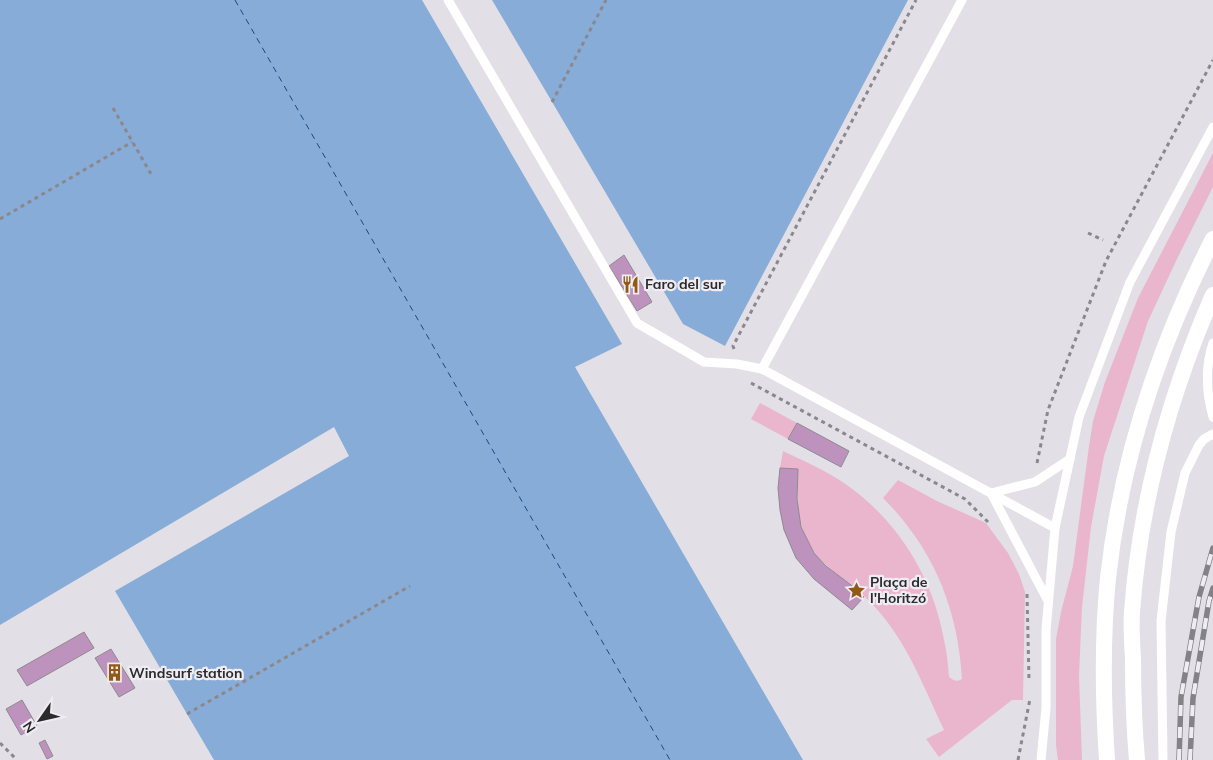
<svg xmlns="http://www.w3.org/2000/svg" width="1213" height="760" viewBox="0 0 1213 760" font-family="Mulish,sans-serif">
  <style>
    .green { fill: #eab6cd }
    .water { fill: #87acd8 }
    .lines { fill: none; stroke-linecap: round; stroke-linejoin: round }
    .ferry { stroke: #184a80; stroke-width: 1; stroke-dasharray: 6 5; stroke-linecap: butt }
    .building { fill: #bd93bd; stroke: #8e8a8e }
    .path { stroke: #8a888d; stroke-width: 3; stroke-dasharray: 4 4; stroke-linecap: butt }
    .service { stroke: #fff; stroke-width: 9 }
    .minor { stroke: #fff; stroke-width: 16 }
    .rail-casing { stroke: #838286; stroke-width: 5.5 }
    .rail { stroke: #efedf3; stroke-width: 4; stroke-dasharray: 11; stroke-linecap: butt }
    .labels { text-anchor: middle; stroke-width: 4.5; stroke-linejoin: round; paint-order: stroke }
    .poi-label { font-size: 14px; font-weight: bold; fill: #2b2a2c; stroke: #efedf3; text-anchor: start }
  </style>
  <rect width="100%" height="100%" fill="#e2e0e6"/>
  <!-- green -->
  <g class="green">
    <polygon points="1213,153 1213,187 1176,261 1148,321 1104,456 1091,527 1082,607 1079,676 1082,760 1058,760 1056,745 1056,639 1061,612 1073,566 1089,446 1093,421 1105,382 1138,298"/>
    <polygon points="760,403 797,423 788,439 751,419"/>
    <path d="M783 451C804 461 825 470 844 483 897 519 933 577 944 640 947 652 948 665 949 677 954 681 957 682 962 679 958 608 933 548 883 498L898 480 937 501 986 523 1008 553 1019 574 1025 592 1023 700H1012L939 757 926 739 944 730C926 692 911 652 885 619 875 606 862 593 849 583 829 568 808 553 801 526 796 508 798 487 798 469L780 468Z"/>
  </g>
  <!-- water -->
  <g class="water">
    <polygon points="0,0 422,0 622,344 575,367 803,760 214,760 115,591 349,456 334,427 0,625"/>
    <polygon points="492,0 908,0 725,346 683,324"/>
  </g>
  <g class="lines">
    <!-- ferry -->
    <polyline class="ferry" points="235,0 670,760"/>
  </g>
  <!-- building -->
  <g class="building">
    <polygon points="624,255 652,302 637,311 609,266"/>
    <polygon points="797,423 849,451 841,467 788,439"/>
    <polygon points="780,468 798,469 797,499 801,527 814,553 826,566 851,585 864,597 852,610 814,579 796,558 784,530 780,510 778,488"/>
    <polygon points="84,632 94,648 27,686 17,670"/>
    <polygon points="111,649 135,688 119,697 95,658"/>
    <polygon points="22,700 37,726 21,735 6,709"/>
    <polygon points="45,740 53,756 47,759 39,743"/>
  </g>
  <g class="lines">
    <!-- path -->
    <g class="path">
      <polyline points="552,102 606,0"/>
      <polyline points="113,108 151,174"/>
      <polyline points="0,219 132,142"/>
      <polyline points="1088,233 1103,240"/>
      <polyline points="734,349 733,346 916,0"/>
      <polyline points="751,383 965,499 990,524"/>
      <polyline points="1037,463 1048,410 1106,261 1213,60"/>
      <polyline points="1027,594 1029,680"/>
      <polyline points="187,714 410,586"/>
      <polyline points="0,743 17,760"/>
      <polyline points="1018,760 1030,699"/>
    </g>
    <!-- service -->
    <g class="service">
      <polyline points="448,0 637,323 704,362 737,364 762,369 1055,528"/>
      <path d="M1213 343C1205 367 1206 392 1213 417"/>
      <polyline points="762,369 962,0"/>
      <polyline points="1048,601 991,493 1035,482 1070,459"/>
      <polyline points="1041,760 1046,708 1046,630 1055,528 1079,417 1130,282 1213,127"/>
      <polyline points="1163,760 1161,621 1171,532 1185,473 1199,445 1204,439 1213,434"/>
    </g>
    <!-- minor -->
    <g class="minor">
      <path d="M1107 760C1103 700 1102 638 1108 578 1121 459 1159 345 1213 239"/>
      <path d="M1137 760C1134 726 1133 692 1133 658 1132 643 1131 627 1132 612 1140 502 1169 396 1213 295"/>
    </g>
    <defs>
      <g id="rail">
        <polyline points="1179,760 1181,697 1199,597 1213,548"/>
        <polyline points="1190,760 1193,698 1209,601 1213,588"/>
      </g>
    </defs>
    <!-- rail casing -->
    <use href="#rail" class="rail-casing"/>
    <!-- rail -->
    <use href="#rail" class="rail"/>
  </g>
  <!-- icons -->
  <defs>
    <symbol id="restaurant-bare" viewBox="-9 -9 18 18"><path d="M-5-6h1v4h1v-4h1v4h1v-4h1v5L-1.5 .5V6h-2V.5L-5-1ZM5-6V6H3V1.5H1.5Q1.5-4 5-6Z" fill="#925915" stroke="#efedf3" stroke-width="2.5" paint-order="stroke"/></symbol>
    <symbol id="sight-bare" viewBox="-9 -9 18 18"><path d="M0-6L1.8-2.2L6-1.7L2.9 1.2L3.7 5.4L0 3.3L-3.7 5.4L-2.9 1.2L-6-1.7L-1.8-2.2Z" fill="#925915" stroke="#efedf3" stroke-width="2.5" paint-order="stroke"/></symbol>
    <symbol id="building-bare" viewBox="-9 -9 18 18"><path d="M-4-6H4V6H1V3H-1V6H-4ZM-2.5-4.3h1.7v1.8h-1.7ZM.8-4.3h1.7v1.8H.8ZM-2.5-1h1.7V.8h-1.7ZM.8-1h1.7V.8H.8Z" fill="#925915" stroke="#efedf3" stroke-width="2.5" paint-order="stroke"/></symbol>
  </defs>
  <g fill-rule="evenodd">
    <use href="#restaurant-bare" x="618" y="272" width="25" height="25"/>
    <use href="#sight-bare" x="844" y="578" width="25" height="25"/>
    <use href="#building-bare" x="102" y="660" width="25" height="25"/>
  </g>
  <g class="labels">
    <!-- poi labels -->
    <g class="poi-label">
      <text x="645" y="289">Faro del sur</text>
      <text x="870" y="587">Plaça de<tspan x="870" dy="16">l'Horitzó</tspan></text>
      <text x="129" y="678">Windsurf station</text>
    </g>
  </g>
  <!-- north arrow -->
  <g transform="translate(40 720) rotate(236)" stroke="#efedf3" stroke-width="4" paint-order="stroke">
  <path d="M0-4L9 19L0 12L-9 19Z" fill="#2b2a2c"/>
  <text y="-8" font-size="14" font-weight="bold" text-anchor="middle" fill="#2b2a2c">N</text>
  </g>
</svg>
